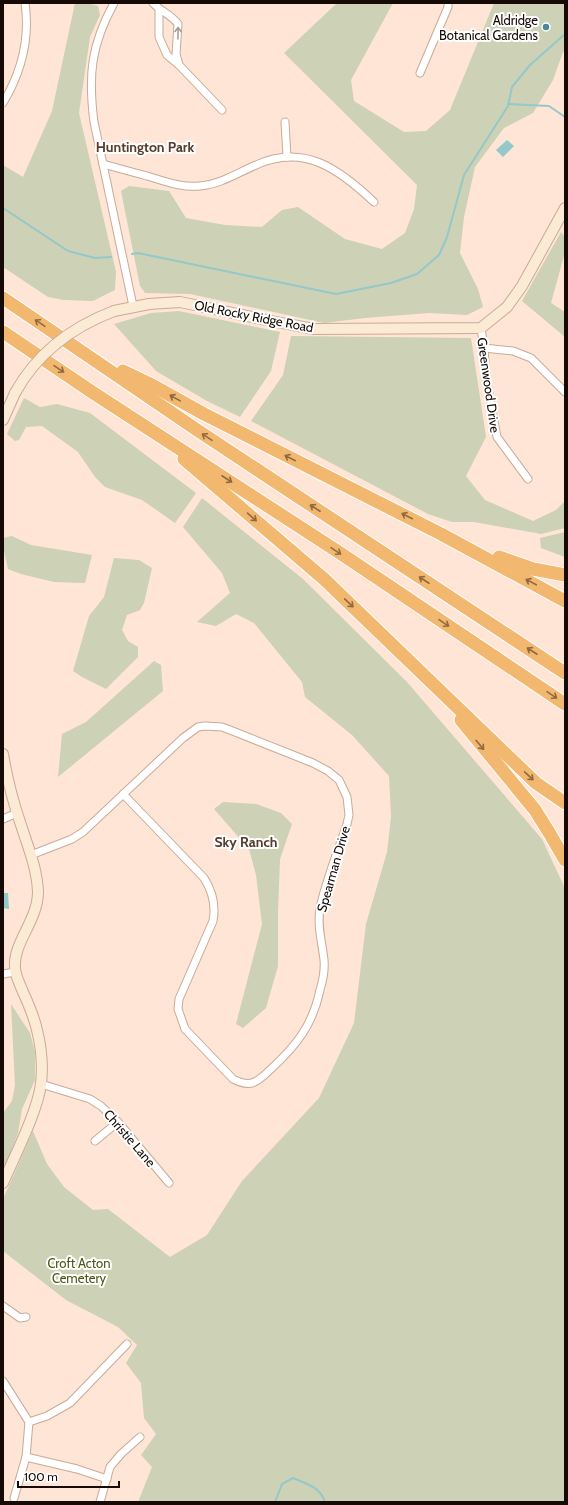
<svg xmlns="http://www.w3.org/2000/svg" width="568" height="1505" viewBox="0 0 568 1505" font-family="Cabin,sans-serif">
  <style>
    .green { fill: #cdd1b5 }
    .water { fill: #94c8ca }
    .lines { fill: none; stroke-linecap: round; stroke-linejoin: round }
    .stream { stroke: #94c8ca; stroke-width: 2 }
    .street-casing { stroke: #c9aa97; stroke-width: 9 }
    .secondary-casing { stroke: #c9aa97; stroke-width: 12 }
    .highway-casing { stroke: #fff; stroke-width: 15 }
    .street { stroke: #fff; stroke-width: 7 }
    .secondary { stroke: #fbead4; stroke-width: 10 }
    .highway { stroke: #f3b870; stroke-width: 13 }
    .secondary-bridge-casing { stroke: #c9aa97; stroke-width: 12; stroke-linecap: butt }
    .secondary-bridge { stroke: #fbead4; stroke-width: 10 }
    .oneway { stroke: #a19d9b }
    .oneway2 { stroke: #8f6a40 }
    .poi-dot { fill: #47899a; stroke: #fff; stroke-width: 1.5 }
    .labels { text-anchor: middle; stroke-width: 4; stroke-linejoin: round; paint-order: stroke }
    .poi-label { font-size: 13px; fill: #150a05; stroke: #fff; text-anchor: end }
    .street-label { font-size: 13px; fill: #150a05; stroke: #fff }
    .park-label { font-size: 13px; fill: #505618; stroke: #fff }
    .neighbourhood-label { font-size: 14px; font-weight: bold; fill: #563d2c; stroke: #fff }
  </style>
  <rect width="100%" height="100%" fill="#ffe5d5"/>
  <!-- green -->
  <g class="green">
    <polygon points="75,3 87,3 98,6 100,15 90,37 79,113 116,272 115,290 93,301 64,300 48,297 3,267 3,165 23,177 52,111"/>
    <polygon points="337,3 393,3 351,80 354,101 404,132 426,131 450,110 494,3 565,3 565,51 563,52 553,80 533,113 504,128 475,167 464,217 460,253 478,289 483,307 467,315 429,313 365,318 324,323 190,294 145,293 140,286 121,191 129,186 169,191 186,218 225,225 262,227 282,210 298,207 345,239 382,249 405,233 414,209 417,185 284,53"/>
    <polygon points="561,232 565,237 565,252 551,303 565,312 565,337 522,301"/>
    <polygon points="179,311 280,332 271,371 240,417 207,401 156,371 114,324 151,313"/>
    <polygon points="291,336 471,338 486,437 466,476 485,500 533,521 556,510 565,501 565,528 541,534 474,522 452,522 428,514 251,421 283,375"/>
    <polygon points="24,398 40,407 57,404 90,413 196,493 175,523 142,500 105,487 95,477 78,452 42,426 26,427 19,440 15,441 7,434"/>
    <polygon points="202,498 303,579 407,682 542,839 563,884 565,890 565,1502 138,1502 152,1467 141,1455 156,1434 144,1418 141,1383 126,1363 137,1345 118,1327 66,1300 3,1251 3,1199 33,1131 47,1164 64,1187 93,1210 108,1209 170,1257 207,1235 242,1181 319,1098 354,1023 366,924 387,852 391,817 389,776 352,735 305,697 302,682 254,623 236,614 216,626 197,622 230,593 222,573 183,527"/>
    <polygon points="565,532 565,557 541,548 540,538"/>
    <polygon points="12,536 31,545 92,555 85,583 54,582 21,574 8,569 3,547 3,538"/>
    <polygon points="114,558 139,560 152,568 144,603 140,610 127,615 122,630 128,641 138,647 138,657 106,689 82,677 73,671 89,616 104,597"/>
    <polygon points="154,661 161,665 163,691 58,777 62,734 86,722"/>
    <polygon points="223,802 256,804 281,813 292,824 280,859 278,913 278,966 266,1008 243,1028 236,1024 262,924 256,875 249,849 214,809"/>
    <polygon points="11,1004 30,1033 35,1052 35,1080 22,1109 18,1133 3,1172 3,1113 12,1101 15,1085"/>
  </g>
  <!-- water -->
  <g class="water">
    <polygon points="507,140 514,146 503,157 496,150"/>
    <polygon points="3,893 8,893 9,909 3,908"/>
  </g>
  <g class="lines">
    <!-- stream -->
    <g class="stream">
      <polyline points="508,104 549,106 565,117"/>
      <polyline points="3,208 68,251 95,258 111,257"/>
      <polyline points="132,254 138,253 336,294 391,283 417,274 439,255 447,237 464,175 508,106 512,87 530,65 565,34"/>
      <path d="M275 1502 282 1484 293 1478C307 1484 320 1487 325 1502"/>
    </g>
    <defs>
      <g id="street">
        <path d="M114 3C91 45 88 75 94 122L133 306"/>
        <path d="M153 3C160 11 172 15 178 24L176 54 179 65"/>
        <polyline points="159,9 159,37 167,55 179,65 222,110"/>
        <polyline points="420,73 448,7 448,3"/>
        <path d="M3 103C21 73 30 38 25 3"/>
        <polyline points="285,122 287,157"/>
        <path d="M103 164C117 168 132 172 147 176 164 181 182 188 200 186 221 184 237 173 256 165 305 143 340 170 374 202"/>
        <polyline points="481,328 484,348 486,378 497,437 528,479"/>
        <polyline points="484,348 513,351 531,358 565,392"/>
        <polyline points="3,819 17,813"/>
        <path d="M31 855 72 839 83 832 183 738 198 727 205 726 222 727 230 730 313 763 328 771 339 780 347 797 349 815 347 824C338 851 326 880 320 908 317 926 322 942 324 960 325 970 323 980 320 990 313 1024 297 1045 272 1068 258 1081 252 1089 233 1079L185 1029 178 1009 179 999 213 921C216 905 213 892 204 878L123 794"/>
        <polyline points="3,974 15,972"/>
        <polyline points="41,1084 90,1099 101,1106 118,1122 169,1183"/>
        <polyline points="95,1141 118,1122"/>
        <polyline points="3,1306 20,1318 26,1317"/>
        <polyline points="3,1381 29,1422 26,1457 14,1498"/>
        <polyline points="29,1422 47,1416 70,1403 127,1344"/>
        <polyline points="26,1457 77,1469 107,1479"/>
        <polyline points="100,1502 110,1467 121,1454 140,1437"/>
      </g>
      <g id="secondary">
        <polyline points="114,311 149,304 180,302 271,321 314,329 481,328 507,307 522,286 565,208"/>
        <polyline points="3,420 15,393"/>
        <path d="M3 754C7 778 13 802 21 825 28 847 37 868 38 892 38 920 13 943 15 967 15 976 20 984 23 992 29 1005 34 1017 37 1030 41 1046 43 1066 41 1084 37 1113 15 1155 3 1183"/>
      </g>
      <g id="highway">
        <polyline points="3,298 197,430 565,673"/>
        <polyline points="3,332 92,392 340,553 565,704"/>
        <polyline points="123,371 150,384 204,414 441,534 565,601"/>
        <polyline points="184,459 324,579 536,783 565,803"/>
        <polyline points="499,557 533,569 565,575"/>
        <polyline points="461,720 535,810 550,834 565,860"/>
      </g>
    </defs>
    <!-- street casing -->
    <use href="#street" class="street-casing"/>
    <!-- secondary casing -->
    <use href="#secondary" class="secondary-casing"/>
    <!-- highway casing -->
    <use href="#highway" class="highway-casing"/>
    <!-- street -->
    <use href="#street" class="street"/>
    <!-- secondary -->
    <use href="#secondary" class="secondary"/>
    <!-- highway -->
    <use href="#highway" class="highway"/>
    <defs>
      <path id="secondary-bridge" d="M15 393C37 353 72 327 114 311"/>
    </defs>
    <!-- secondary-bridge casing -->
    <use href="#secondary-bridge" class="secondary-bridge-casing"/>
    <!-- secondary-bridge -->
    <use href="#secondary-bridge" class="secondary-bridge"/>
  </g>
  <!-- one-way arrows -->
  <defs><path id="oneway-shaft" d="M-6 0H5M1.5-3L5.5 0L1.5 3" fill="none" stroke-width="1.6" stroke-linecap="round" stroke-linejoin="round"/></defs>
  <use class="oneway" href="#oneway-shaft" transform="translate(178 33) rotate(-89)"/>
  <g class="oneway2">
    <use href="#oneway-shaft" transform="translate(40 323) rotate(-146)"/>
    <use href="#oneway-shaft" transform="translate(59 369) rotate(34)"/>
    <use href="#oneway-shaft" transform="translate(175 398) rotate(-151)"/>
    <use href="#oneway-shaft" transform="translate(207 437) rotate(-146)"/>
    <use href="#oneway-shaft" transform="translate(290 458) rotate(-153)"/>
    <use href="#oneway-shaft" transform="translate(227 479) rotate(33)"/>
    <use href="#oneway-shaft" transform="translate(315 508) rotate(-147)"/>
    <use href="#oneway-shaft" transform="translate(407 516) rotate(-153)"/>
    <use href="#oneway-shaft" transform="translate(252 517) rotate(41)"/>
    <use href="#oneway-shaft" transform="translate(336 551) rotate(34)"/>
    <use href="#oneway-shaft" transform="translate(424 580) rotate(-147)"/>
    <use href="#oneway-shaft" transform="translate(531 582) rotate(-152)"/>
    <use href="#oneway-shaft" transform="translate(349 603) rotate(44)"/>
    <use href="#oneway-shaft" transform="translate(444 623) rotate(34)"/>
    <use href="#oneway-shaft" transform="translate(532 651) rotate(-147)"/>
    <use href="#oneway-shaft" transform="translate(552 695) rotate(34)"/>
    <use href="#oneway-shaft" transform="translate(480 745) rotate(50)"/>
    <use href="#oneway-shaft" transform="translate(529 776) rotate(43)"/>
  </g>
  <!-- markers -->
  <circle class="poi-dot" cx="546" cy="27" r="4"/>
  <g class="labels">
    <!-- poi labels -->
    <g class="poi-label">
      <text x="538" y="25">Aldridge<tspan x="538" dy="15">Botanical Gardens</tspan></text>
    </g>
    <!-- street labels -->
    <g class="street-label">
      <text transform="translate(254 316) rotate(11)" y="5">Old Rocky Ridge Road</text>
      <text transform="translate(489 385) rotate(82)" y="5">Greenwood Drive</text>
      <text transform="translate(333 869) rotate(-74)" y="5">Spearman Drive</text>
      <text transform="translate(130 1138) rotate(49)" y="5">Christie Lane</text>
    </g>
    <!-- park labels -->
    <g class="park-label">
      <text x="79" y="1268">Croft Acton<tspan x="79" dy="15">Cemetery</tspan></text>
    </g>
    <!-- neighbourhood labels -->
    <g class="neighbourhood-label">
      <text x="145" y="152">Huntington Park</text>
      <text x="246" y="847">Sky Ranch</text>
    </g>
  </g>
  <!-- border -->
  <rect width="568" height="1505" fill="none" stroke="#150a05" stroke-width="8"/>
  <!-- scale -->
  <path d="M18 1481v6h101v-6" fill="none" stroke="#150a05" stroke-width="2"/>
  <text x="24" y="1481" font-size="12" fill="#150a05" stroke="#ffffff" stroke-width="3" paint-order="stroke">100 m</text>
</svg>
